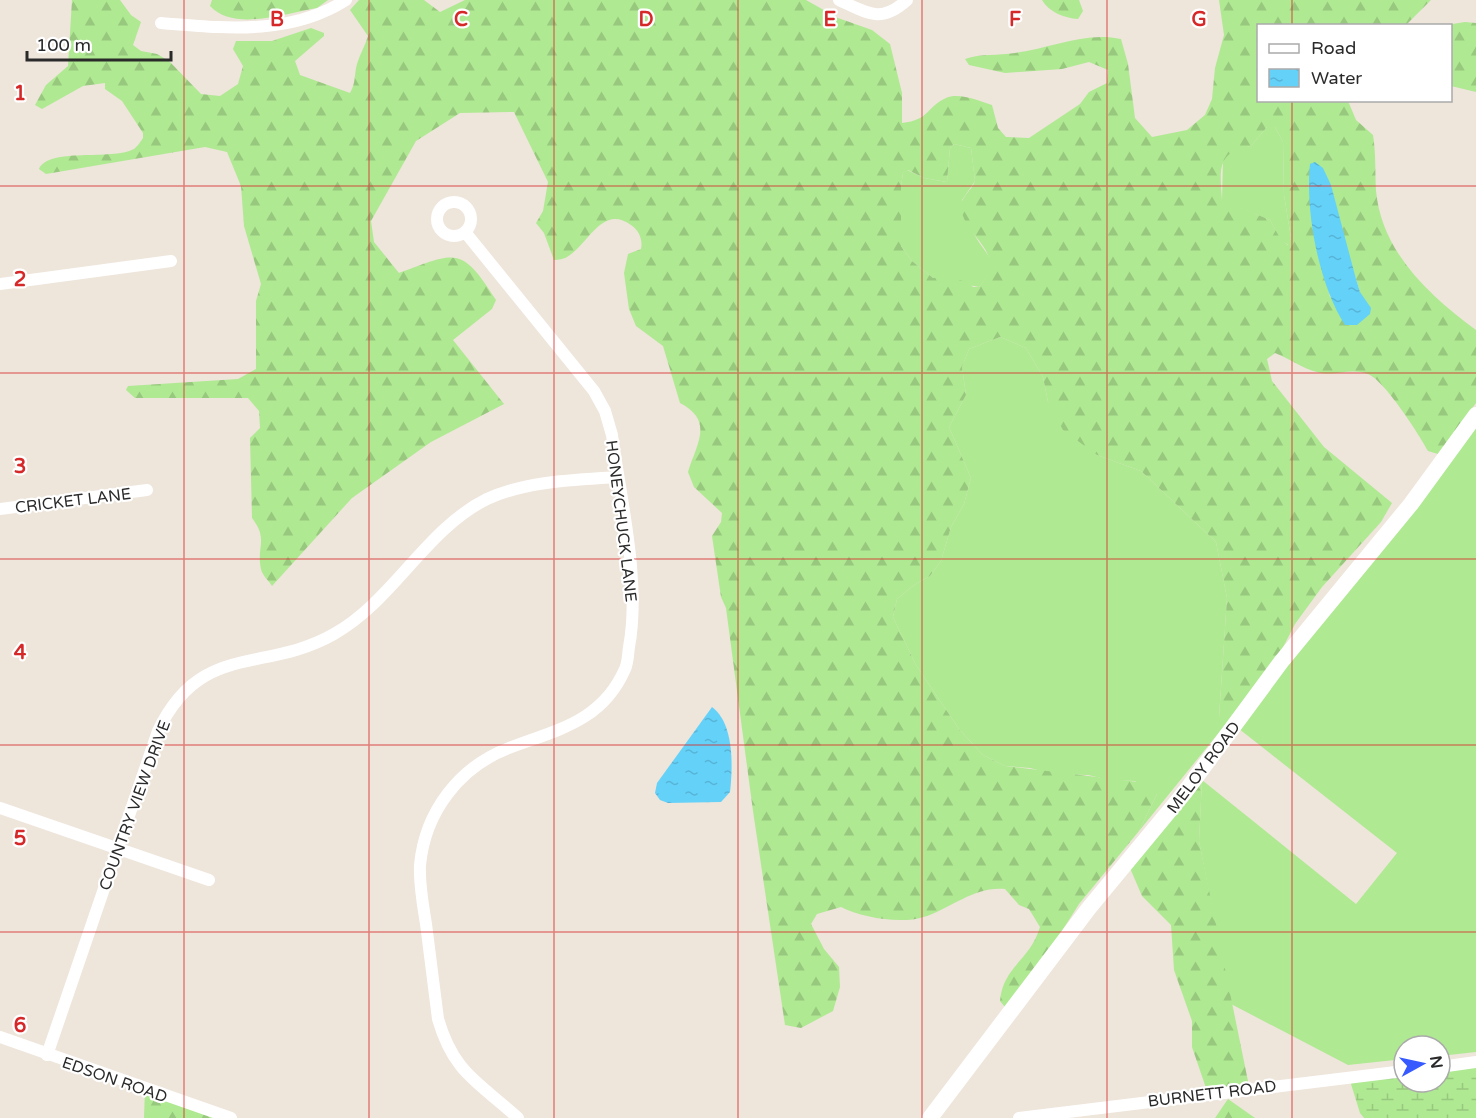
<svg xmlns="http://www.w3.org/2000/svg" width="1476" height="1118" viewBox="0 0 1476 1118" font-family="'Varela Round',sans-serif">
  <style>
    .grass { fill: #afe992 }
    .forest { fill: url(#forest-firs); fill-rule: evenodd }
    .wetland { fill: url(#wetland-marsh) }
    .water { fill: url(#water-ripples) }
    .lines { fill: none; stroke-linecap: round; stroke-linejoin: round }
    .street { stroke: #fff; stroke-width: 12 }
    .secondary { stroke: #fff; stroke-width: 16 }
    .grid { fill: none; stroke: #d62828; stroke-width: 1.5; stroke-opacity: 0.55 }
    .labels { text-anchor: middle; stroke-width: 4.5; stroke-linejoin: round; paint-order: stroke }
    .street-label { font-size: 16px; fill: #2a2a2a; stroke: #fff }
    .grid-label { font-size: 20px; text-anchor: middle; font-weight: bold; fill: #d62828; stroke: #fff; stroke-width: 4.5; stroke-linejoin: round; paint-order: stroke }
  </style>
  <defs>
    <pattern id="forest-firs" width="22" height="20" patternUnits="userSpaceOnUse" patternTransform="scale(1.5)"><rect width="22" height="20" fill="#afe992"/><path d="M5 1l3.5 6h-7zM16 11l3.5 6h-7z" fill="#97c87e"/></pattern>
    <pattern id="wetland-marsh" width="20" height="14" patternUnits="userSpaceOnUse" patternTransform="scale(1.5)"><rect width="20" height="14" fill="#afe992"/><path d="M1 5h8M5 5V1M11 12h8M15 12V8" fill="none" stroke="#97c87e"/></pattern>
    <pattern id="water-ripples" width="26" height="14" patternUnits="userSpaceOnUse" patternTransform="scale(1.5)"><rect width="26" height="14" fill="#64d1f9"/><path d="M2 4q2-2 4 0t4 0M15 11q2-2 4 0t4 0" fill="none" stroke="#57b4d6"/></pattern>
  </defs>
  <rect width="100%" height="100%" fill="#eee5db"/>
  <!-- grass -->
  <g class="grass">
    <polygon points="1267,127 1275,127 1283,142 1284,195 1291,238 1289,245 1281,241 1270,220 1222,201 1223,159 1235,148 1251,146"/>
    <path d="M954 144 971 148 975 181 962 200C966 211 968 222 973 232 984 255 1003 259 979 287L933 278 912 261 901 246V186L903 173 907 170 924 178 947 182 950 148Z"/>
    <polygon points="1000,337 1026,348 1043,377 1048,402 1097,455 1141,471 1216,542 1227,598 1219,717 1234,714 1139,831 1157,794 1135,781 1110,780 1088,775 1053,774 1030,768 1005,766 983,755 959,729 916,665 893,617 897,599 914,585 930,576 941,561 951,527 964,504 971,478 949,427 966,395 962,367 969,349"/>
    <polygon points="1476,415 1476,1052 1440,1056 1440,1046 1404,1046 1404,1059 1348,1065 1231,1004 1199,841 1202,780 1356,904 1397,853 1234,725"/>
  </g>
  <!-- forest -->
  <g class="forest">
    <path d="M72 0H120L131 15 141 22 133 45 141 51 157 54 169 61 201 94 220 96 238 84 243 66 233 49 236 41H272L311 28 324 33V36L295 61 300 75 350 93C356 83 354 75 357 64 360 54 365 46 368 36L350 10 359 0H424L440 12 465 0H806L838 18 872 30 890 44 902 93V123C930 120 926 107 946 98 959 92 979 101 992 105L998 128 1006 137 1029 138 1080 104 1089 92 1107 83 1108 70 1089 62 1062 69 1005 73 969 65 965 59C981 53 998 56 1015 53 1051 48 1086 31 1121 39L1128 64 1135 118 1152 137 1187 130 1205 115 1212 99 1215 68 1224 35 1219 0H1431L1406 25 1258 26V100L1348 101 1356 120 1373 135C1376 154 1375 172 1376 191 1382 253 1430 296 1476 330V403L1438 454 1428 451C1419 434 1384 380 1368 374 1350 367 1335 377 1317 372 1303 369 1289 358 1275 353L1267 359 1272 381 1324 447 1392 503 1381 522 1322 587 1295 624 1277 659 1234 714 1219 718 1227 598 1216 542 1141 471 1097 455 1063 430 1048 402 1043 377 1026 348 1000 337 969 349 962 367 966 395 949 427 971 478 964 504 951 527 941 561 930 576 914 585 897 599 893 617 916 665 959 729 983 755 1005 766 1155 784 1157 794 1139 831 1079 904 1046 956 1005 1007 1000 1001C1003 966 1030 961 1040 927L1029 909 1019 905 1005 889C976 886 954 906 927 916 903 925 863 918 841 907L817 914 811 924 824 949 839 967 840 987 833 1011 801 1028 785 1025 753 811 726 608 721 597 712 536 721 522 722 513 694 487 688 472C696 445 715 421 680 403L663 346 636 326 629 309 624 273 628 254 641 249C643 240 639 230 631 225 602 204 589 244 567 257 564 259 558 260 554 260L544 233 536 223 543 211 548 182 514 112 460 113 416 141 371 221 374 242 399 273C456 252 461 245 496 300L492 309 453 340 504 404 431 442 352 498 272 586C269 581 262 575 261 569 256 547 269 540 252 518L250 438 260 428 259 411 248 398H135L126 390 128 386 238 379 256 369V301L261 284 244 226 241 186 227 152 205 147 46 174 39 169C49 147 111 161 134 149 137 147 141 141 143 138V133L122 101 105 89V83L83 86 42 109 35 105 46 85 68 66ZM1267 127H1275L1283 142 1284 195 1291 238 1288 245 1281 240 1270 220 1222 200C1220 170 1216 152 1251 146ZM954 144 971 148 975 181C972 190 961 197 961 206 963 239 1010 250 979 287H973L969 283 951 277 933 278 912 261 901 246V186L903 173 908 170 924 178 947 182 950 148ZM1331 185 1341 232 1360 292 1330 297 1326 279Z"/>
    <path d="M212 0H328L317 8C286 13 234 32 210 6Z"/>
    <path d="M1042 0H1079L1083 11 1078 19C1064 18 1049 12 1042 0Z"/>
    <polygon points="1465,22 1476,23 1476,92 1451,86 1450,26 1446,25"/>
    <polygon points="1202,780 1199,841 1249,1086 1206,1088 1192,1047 1192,1021 1174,970 1171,925 1142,896 1127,861"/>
    <polygon points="145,1089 223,1118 144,1118"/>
    <polygon points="1228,1099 1255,1118 1215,1118"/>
  </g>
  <!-- wetland -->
  <polygon class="wetland" points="1476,1062 1476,1118 1364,1118 1360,1113 1351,1084 1356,1076 1404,1071 1404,1082 1440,1082 1440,1067"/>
  <!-- water -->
  <g class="water">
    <path d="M1315 162 1323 168 1331 185 1356 279 1360 292 1371 308 1370 314 1357 325H1345C1319 285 1305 212 1310 164Z"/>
    <path d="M712 707C734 723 733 766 730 792L721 802 668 803 660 800 655 793 657 783Z"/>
  </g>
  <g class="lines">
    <!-- street -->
    <g class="street">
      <path d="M839 0C867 13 881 24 907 0"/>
      <path d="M161 23C224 28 290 36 346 0"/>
      <circle cx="454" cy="219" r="17"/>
      <path d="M465 232 594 391 605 411 612 435C621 501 641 582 629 647 628 654 628 663 625 669 602 722 556 730 509 748 459 767 425 812 420 865 419 885 423 905 426 924 430 956 434 987 438 1019 454 1074 479 1082 518 1118"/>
      <polyline points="0,284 171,261"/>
      <polyline points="0,509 147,490"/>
      <polyline points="0,808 209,880"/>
      <polyline points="0,1037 231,1118"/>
      <path d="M47 1055 158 731C201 641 264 674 334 634 393 601 426 529 487 499 526 481 575 480 617 477"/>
      <polyline points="1440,1067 1476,1062"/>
      <polyline points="1019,1118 1404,1071"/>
    </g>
    <!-- secondary -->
    <polyline class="secondary" points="930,1118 1089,908 1185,792 1281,662 1411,504 1476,415"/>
  </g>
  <!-- grid -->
  <path class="grid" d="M184 0V1118M369 0V1118M554 0V1118M738 0V1118M922 0V1118M1107 0V1118M1292 0V26M1292 100V1118M0 186H1476M0 373H1476M0 559H1476M0 745H1476M0 932H1476"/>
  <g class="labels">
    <!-- street labels -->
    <g class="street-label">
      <text transform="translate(73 500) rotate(-7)" y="6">CRICKET LANE</text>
      <text transform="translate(622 521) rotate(83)" y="6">HONEYCHUCK LANE</text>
      <text transform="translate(1203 767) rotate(-53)" y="6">MELOY ROAD</text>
      <text transform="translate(134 805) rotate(-70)" y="6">COUNTRY VIEW DRIVE</text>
      <text transform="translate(115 1079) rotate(19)" y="6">EDSON ROAD</text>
      <text transform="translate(1212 1093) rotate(-7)" y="6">BURNETT ROAD</text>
    </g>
  </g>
  <g class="grid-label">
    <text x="277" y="26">B</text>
    <text x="461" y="26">C</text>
    <text x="646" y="26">D</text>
    <text x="830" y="26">E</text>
    <text x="1015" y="26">F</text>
    <text x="1199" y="26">G</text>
    <text x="20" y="100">1</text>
    <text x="20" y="286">2</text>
    <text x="20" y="473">3</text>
    <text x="20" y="659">4</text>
    <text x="20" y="845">5</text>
    <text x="20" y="1032">6</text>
  </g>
  <!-- legend -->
  <rect x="1257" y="24" width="195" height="78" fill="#ffffff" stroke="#aaaaaa" stroke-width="1.5"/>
  <rect x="1269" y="44" width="30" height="9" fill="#ffffff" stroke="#aaaaaa" stroke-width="1.5"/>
  <text x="1311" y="54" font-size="18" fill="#2a2a2a">Road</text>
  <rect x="1269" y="69" width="30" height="18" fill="url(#water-ripples)" stroke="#aaaaaa" stroke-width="1.5"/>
  <text x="1311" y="84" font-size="18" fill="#2a2a2a">Water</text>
  <!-- north arrow -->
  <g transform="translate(1422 1064) rotate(82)"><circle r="28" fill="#ffffff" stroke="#aaaaaa" stroke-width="1.5"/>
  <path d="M0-4.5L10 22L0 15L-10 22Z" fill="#365aff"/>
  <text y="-9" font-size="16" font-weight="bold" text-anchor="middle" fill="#2a2a2a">N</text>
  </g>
  <!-- scale -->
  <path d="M27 51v9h144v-9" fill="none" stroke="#2a2a2a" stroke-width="3"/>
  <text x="36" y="51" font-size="18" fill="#2a2a2a" stroke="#ffffff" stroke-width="4.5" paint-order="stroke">100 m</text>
</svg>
